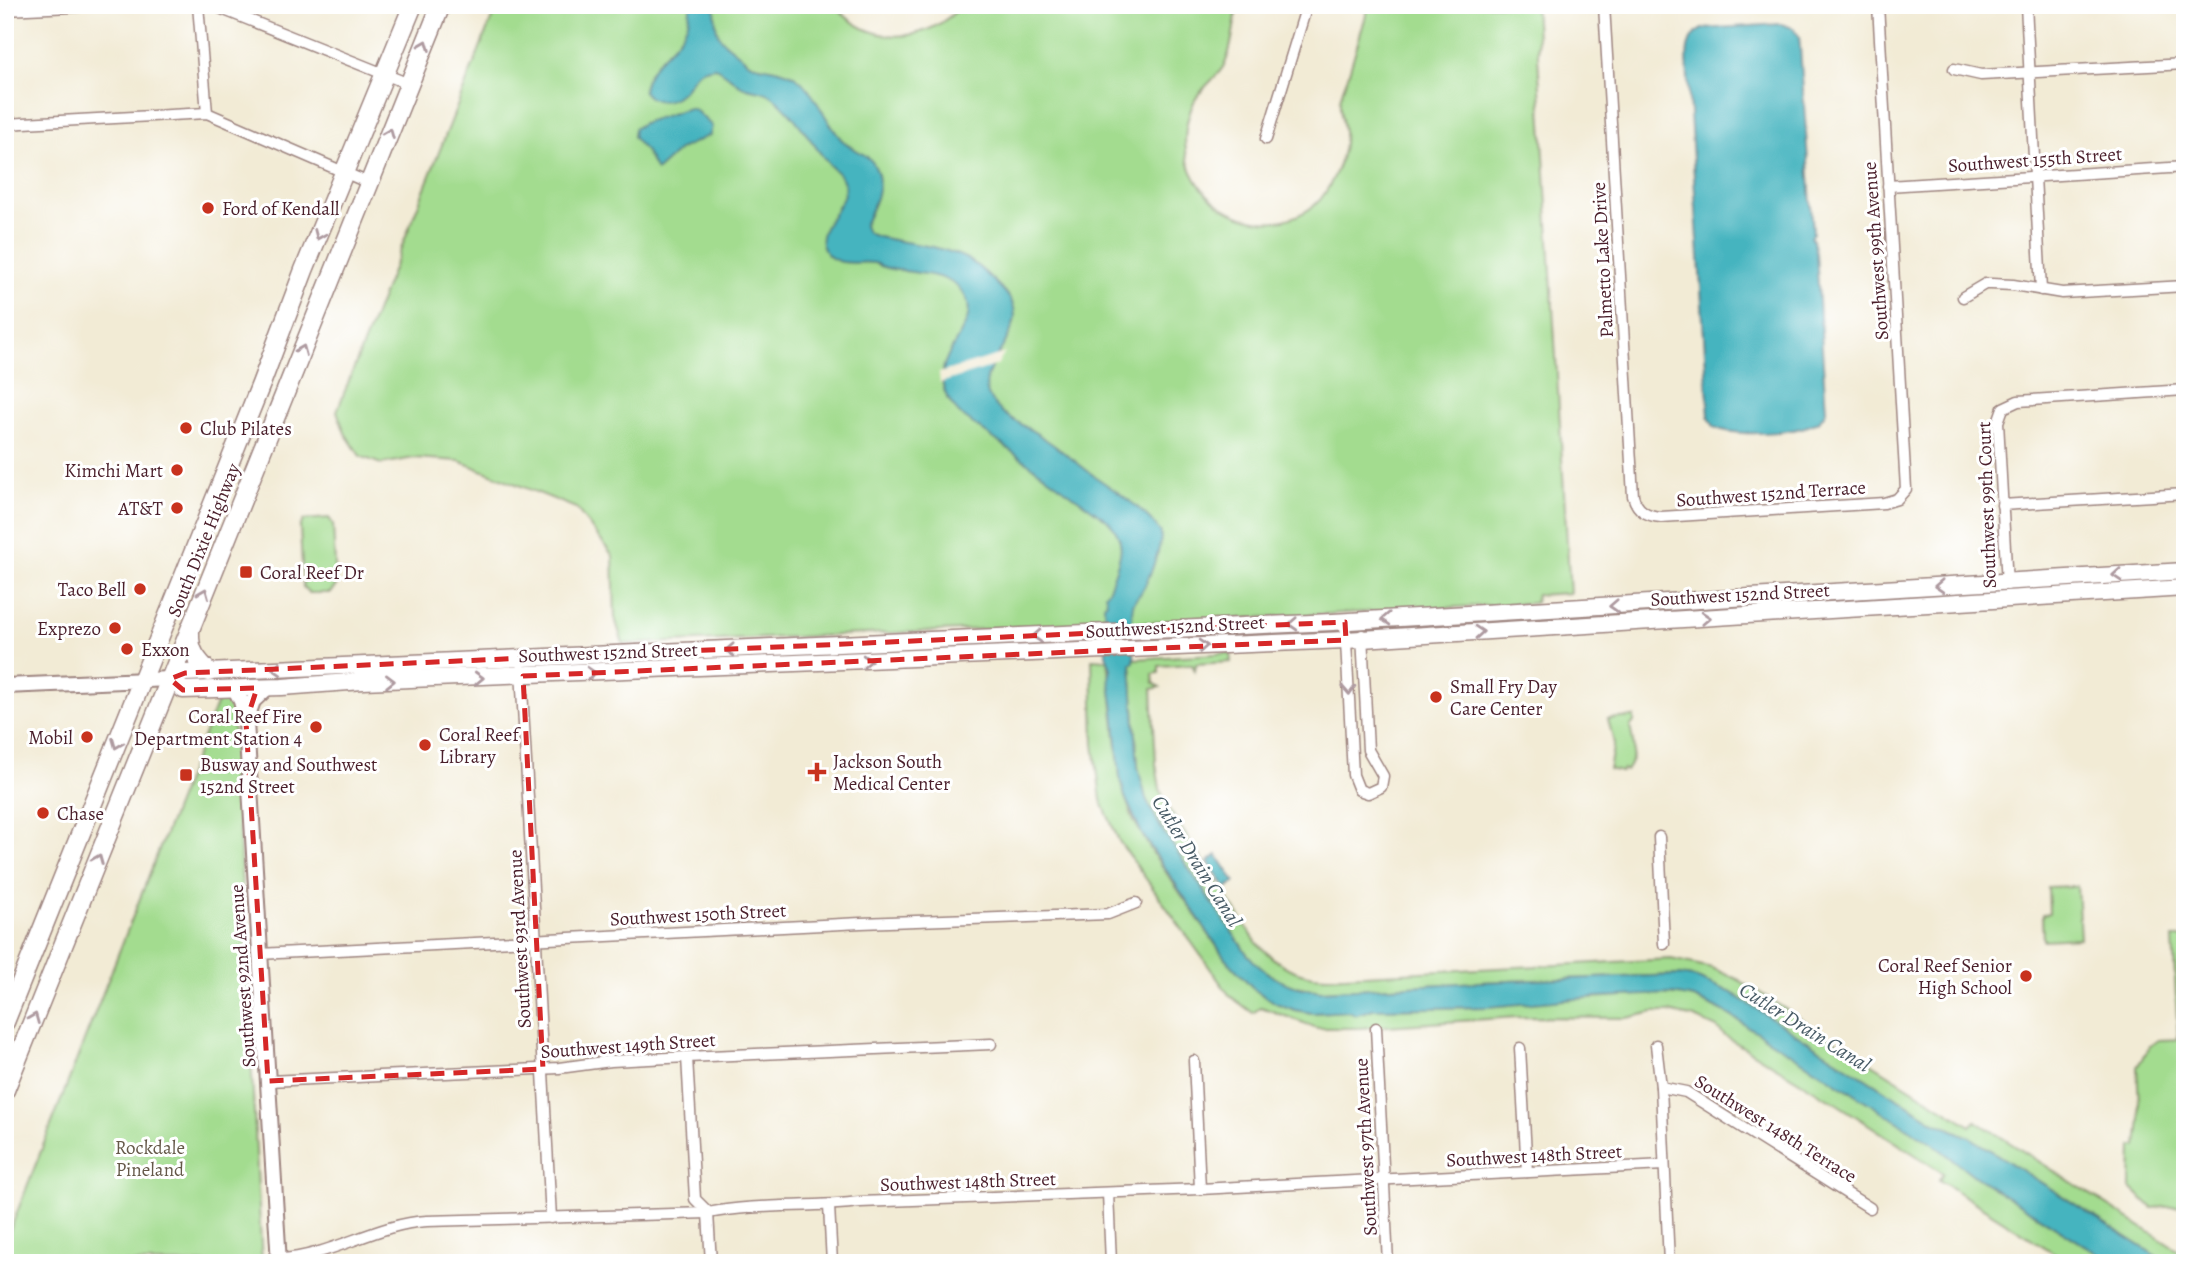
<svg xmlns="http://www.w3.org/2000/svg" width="2190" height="1268" viewBox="0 0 2190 1268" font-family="Alegreya,serif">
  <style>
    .green { fill: #a3dc8f; stroke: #767e5d; stroke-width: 2 }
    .water { fill: #45b4bf; stroke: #486a75; stroke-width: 2 }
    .pier { fill: #f2ebd5 }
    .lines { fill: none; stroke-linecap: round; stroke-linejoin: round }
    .street-casing { stroke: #9e8580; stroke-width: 13 }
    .secondary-casing { stroke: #9e8580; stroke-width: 18 }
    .primary-casing { stroke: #9e8580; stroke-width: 19 }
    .highway-casing { stroke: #9e8580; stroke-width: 21 }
    .street { stroke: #fff; stroke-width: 10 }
    .secondary { stroke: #fff; stroke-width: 14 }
    .primary { stroke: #fff; stroke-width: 16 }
    .highway { stroke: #fff; stroke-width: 18 }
    .oneway { stroke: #ae9aa0 }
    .marked { fill: none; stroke: #d62828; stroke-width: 5; stroke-dasharray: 14 9; stroke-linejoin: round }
    .poi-dot { fill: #c8321e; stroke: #fff; stroke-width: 2.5 }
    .labels { text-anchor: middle; stroke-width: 6; stroke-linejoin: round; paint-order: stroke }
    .street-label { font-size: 19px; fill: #4a1f2b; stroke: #fff }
    .poi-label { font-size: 19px; fill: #4a1f2b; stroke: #fff; text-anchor: start }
    .park-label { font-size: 19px; fill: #655849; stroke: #fff }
    .water-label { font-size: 21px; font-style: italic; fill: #485b66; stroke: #fff }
  </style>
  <rect width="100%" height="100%" fill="#fff"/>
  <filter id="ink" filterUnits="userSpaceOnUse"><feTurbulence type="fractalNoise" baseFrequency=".0143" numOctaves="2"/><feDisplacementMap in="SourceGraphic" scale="14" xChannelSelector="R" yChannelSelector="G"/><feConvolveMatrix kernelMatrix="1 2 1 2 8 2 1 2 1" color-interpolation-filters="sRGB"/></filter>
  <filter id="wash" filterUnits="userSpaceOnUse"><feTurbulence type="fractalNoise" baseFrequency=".00686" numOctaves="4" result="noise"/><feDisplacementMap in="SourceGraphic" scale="28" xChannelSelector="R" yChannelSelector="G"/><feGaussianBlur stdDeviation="1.57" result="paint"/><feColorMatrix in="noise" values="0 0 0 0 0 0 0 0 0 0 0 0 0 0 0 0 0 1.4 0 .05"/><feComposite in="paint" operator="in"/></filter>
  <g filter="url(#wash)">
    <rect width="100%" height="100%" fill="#f2ebd5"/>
    <!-- green -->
    <g class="green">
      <path d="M497 5H834C871 47 925 45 962 5H1238C1234 22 1232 53 1223 67 1215 80 1199 89 1193 104 1169 159 1203 213 1261 221 1284 224 1313 213 1325 193 1335 177 1346 153 1344 133 1344 123 1339 112 1340 102 1340 94 1345 84 1348 76 1355 53 1362 29 1369 5H1535L1570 593 1536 595 1535 603 1211 620 623 644 615 618 613 556 576 508 459 461 414 458 381 464 360 456 345 433 337 411Z"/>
      <polygon points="329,518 333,524 336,586 330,593 309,593 303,587 300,527 304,520"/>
      <path d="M1230 653 1231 662 1196 664 1195 671 1192 664 1159 666V673L1153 674 1154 683 1160 687 1152 689 1156 764 1160 789 1166 805 1257 943C1277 965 1296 976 1326 977L1671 959 1712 968 1739 980 1971 1126 1976 1121 2185 1255V1263H2167L1971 1138 1935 1122 1730 992 1697 978 1681 975 1478 982 1321 991 1285 984 1258 967 1247 954 1161 828 1146 799 1138 767 1131 664 1134 659Z"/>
      <polygon points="1092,659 1108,660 1120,777 1125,797 1134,821 1154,855 1225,958 1255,990 1276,1003 1295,1010 1312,1013 1351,1011 1363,1013 1373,1009 1487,1007 1525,1002 1654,994 1683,995 1694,998 1726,1013 1798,1058 1933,1144 1976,1177 2113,1263 2070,1263 1939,1180 1943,1173 1834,1102 1725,1036 1717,1028 1695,1018 1669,1012 1654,1012 1627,1018 1517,1017 1359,1028 1317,1028 1261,1007 1253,1013 1230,996 1119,841 1101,800 1094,744"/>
      <polygon points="218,699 232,699 262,1263 5,1263 5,1243"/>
      <path d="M1634 717V722L1630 727C1634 744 1637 756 1626 771L1623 769 1621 772 1609 769 1614 743 1608 719Z"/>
      <polygon points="2077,886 2080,938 2043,940 2042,914 2049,913 2048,887"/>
      <polygon points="2173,938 2185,938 2185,1037 2178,1037"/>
      <polygon points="2185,1039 2185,1208 2179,1206 2152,1208 2131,1188 2132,1146 2137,1146 2140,1120 2137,1067 2150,1046 2158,1040"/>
    </g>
    <!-- water -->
    <g class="water">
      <path d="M690 5H715C716 37 715 35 739 54 744 58 746 62 752 64 766 68 779 68 793 75 813 87 825 121 841 139 855 154 872 151 878 175 882 192 870 211 864 226 866 232 869 234 875 236 904 244 939 244 967 259 980 266 993 280 1003 290 1043 329 967 365 991 400 1002 417 1026 426 1042 437 1060 449 1076 462 1093 475 1118 493 1143 507 1161 533 1162 546 1149 579 1142 591 1139 597 1134 599 1133 605 1129 624 1136 643 1134 662L1131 664 1138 767 1146 799 1161 828 1247 954C1268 978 1289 988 1321 991L1478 982 1681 975 1697 978 1730 992 1935 1122 1971 1138 2167 1263H2113L1976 1177 1933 1144 1798 1058 1726 1013 1694 998 1672 994 1596 997 1488 1007 1373 1009 1355 1015 1350 1011 1312 1013 1295 1010 1276 1003 1255 990 1225 958 1142 834 1125 797 1120 777 1114 710 1109 678 1111 669 1106 654 1104 605 1107 602 1105 594 1109 589C1118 561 1131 544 1107 520L961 415C908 363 986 333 965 296 950 269 908 275 884 267 876 265 882 265 874 263 859 261 840 267 828 255 805 231 851 207 844 183 842 174 832 169 827 162 811 142 791 108 769 94 761 89 749 91 740 85 732 79 724 72 715 67 709 68 703 69 698 72 692 77 689 85 683 91 671 103 654 105 643 91 648 55 692 45 690 5Z"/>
      <path d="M1781 24 1793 28 1799 36 1800 47 1813 233 1810 237 1813 240 1816 253 1826 411C1823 417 1820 421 1815 423 1794 434 1735 437 1714 427L1709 417 1688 81C1688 62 1682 39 1702 29Z"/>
      <polygon points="689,108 695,110 712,126 710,135 680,149 656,171 646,152 633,137 634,129 643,123"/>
      <polygon points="1217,855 1235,882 1226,888 1208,862"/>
    </g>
    <!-- pier -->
    <polygon class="pier" points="1005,353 997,365 940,383 939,373"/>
  </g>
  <g filter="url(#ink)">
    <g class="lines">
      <defs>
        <g id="street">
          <polyline points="198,5 207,113"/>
          <polyline points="212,5 409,84"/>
          <path d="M1604 5 1633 496C1637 510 1646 516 1661 517L1884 503 1897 499 1906 489 1878 5"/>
          <polyline points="2026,5 2041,290"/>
          <polyline points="5,10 115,5"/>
          <polyline points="1954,69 1981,75 2185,64"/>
          <polyline points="5,124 207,113 369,183"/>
          <polyline points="1266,139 1307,5"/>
          <polyline points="1888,186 2185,167"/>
          <polyline points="1963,297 1985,284 1991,284 2013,285 2062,293 2185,286"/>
          <polyline points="2002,505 2185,494"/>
          <polyline points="2007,585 1998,422 2003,408 2018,401 2185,390"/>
          <polyline points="1345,622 1353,775 1359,790 1368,793 1381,787 1383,776 1368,750 1362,635"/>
          <polyline points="521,670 551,1218"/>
          <polyline points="1659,837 1664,944"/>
          <polyline points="259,954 861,923 1108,914 1136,903"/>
          <polyline points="1376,1028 1388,1263"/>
          <polyline points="1656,1045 1661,1087 1669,1263"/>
          <polyline points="1520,1048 1527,1172"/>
          <polyline points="5,1051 19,1057"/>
          <polyline points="687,1057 695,1199 708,1212"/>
          <polyline points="1194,1061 1200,1189"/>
          <polyline points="268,1081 559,1068 611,1061 687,1057 991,1044"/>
          <polyline points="1661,1087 1686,1092 1870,1208"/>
          <polyline points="1108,1193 1111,1263"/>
          <polyline points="829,1206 832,1263"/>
          <polyline points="708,1213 711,1263"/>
          <path d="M279 1259C331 1257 375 1224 427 1221L708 1213C758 1203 810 1208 860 1202L1200 1189 1664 1165"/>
        </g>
        <g id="secondary">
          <polyline points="5,686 170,679"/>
          <polyline points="235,689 241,701 246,722 279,1263"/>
          <polyline points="246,721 253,701 267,688"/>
        </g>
        <polyline id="primary" points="2185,571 1333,622 185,673 170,679 183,690 282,687 363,681 1346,640 2185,588"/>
        <g id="highway">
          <path d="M190 633C189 651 197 660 209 672"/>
          <polyline points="5,1022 261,384 304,270 413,5"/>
          <polyline points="5,1090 441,5"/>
        </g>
      </defs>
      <!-- street casing -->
      <use href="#street" class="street-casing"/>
      <!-- secondary casing -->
      <use href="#secondary" class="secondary-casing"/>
      <!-- primary casing -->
      <use href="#primary" class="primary-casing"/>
      <!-- highway casing -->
      <use href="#highway" class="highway-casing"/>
      <!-- street -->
      <use href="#street" class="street"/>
      <!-- secondary -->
      <use href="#secondary" class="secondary"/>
      <!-- primary -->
      <use href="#primary" class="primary"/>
      <!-- highway -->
      <use href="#highway" class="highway"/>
    </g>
    <!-- one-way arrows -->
    <defs><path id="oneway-chevron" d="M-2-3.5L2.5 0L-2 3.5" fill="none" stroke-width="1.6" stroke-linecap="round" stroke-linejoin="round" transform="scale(1.75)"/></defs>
    <g class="oneway">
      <use href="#oneway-chevron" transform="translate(425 45) rotate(-68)"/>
      <use href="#oneway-chevron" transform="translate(389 133) rotate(-68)"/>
      <use href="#oneway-chevron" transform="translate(319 235) rotate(113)"/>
      <use href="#oneway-chevron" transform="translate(302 350) rotate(-68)"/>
      <use href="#oneway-chevron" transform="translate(2117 575) rotate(176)"/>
      <use href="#oneway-chevron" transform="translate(1939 586) rotate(177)"/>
      <use href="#oneway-chevron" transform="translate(204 593) rotate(-68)"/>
      <use href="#oneway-chevron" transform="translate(1614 606) rotate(177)"/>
      <use href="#oneway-chevron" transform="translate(1706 618) rotate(-3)"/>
      <use href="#oneway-chevron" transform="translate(1386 619) rotate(177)"/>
      <use href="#oneway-chevron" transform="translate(1293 624) rotate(177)"/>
      <use href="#oneway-chevron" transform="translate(1479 632) rotate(-4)"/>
      <use href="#oneway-chevron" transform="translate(1037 636) rotate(177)"/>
      <use href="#oneway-chevron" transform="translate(1203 646) rotate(-3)"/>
      <use href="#oneway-chevron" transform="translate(730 650) rotate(177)"/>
      <use href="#oneway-chevron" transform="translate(867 661) rotate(-3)"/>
      <use href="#oneway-chevron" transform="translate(277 669) rotate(177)"/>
      <use href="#oneway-chevron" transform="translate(591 673) rotate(-3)"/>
      <use href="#oneway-chevron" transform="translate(479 678) rotate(-2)"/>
      <use href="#oneway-chevron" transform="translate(390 681) rotate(-1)"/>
      <use href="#oneway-chevron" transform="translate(1349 690) rotate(87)"/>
      <use href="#oneway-chevron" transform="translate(117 744) rotate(112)"/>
      <use href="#oneway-chevron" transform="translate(98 859) rotate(-68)"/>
      <use href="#oneway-chevron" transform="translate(34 1018) rotate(-68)"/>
    </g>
  </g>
  <!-- marked area -->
  <path class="marked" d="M1345 622 1346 640 523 676 543 1069 268 1081 246 722 257 688 183 690 170 679 185 673Z"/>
  <!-- markers -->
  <g class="poi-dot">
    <circle cx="208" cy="208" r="7"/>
    <circle cx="186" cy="428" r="7"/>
    <circle cx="177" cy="470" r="7"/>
    <circle cx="177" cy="508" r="7"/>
    <rect x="239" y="565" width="14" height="14" rx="3.5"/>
    <circle cx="140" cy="589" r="7"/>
    <circle cx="115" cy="628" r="7"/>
    <circle cx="127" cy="649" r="7"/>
    <circle cx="1436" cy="697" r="7"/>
    <circle cx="316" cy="727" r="7"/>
    <circle cx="87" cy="737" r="7"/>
    <circle cx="425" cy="745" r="7"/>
    <path d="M813.5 761.5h7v7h7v7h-7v7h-7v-7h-7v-7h7z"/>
    <rect x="179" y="768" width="14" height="14" rx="3.5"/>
    <circle cx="43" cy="813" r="7"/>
    <circle cx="2026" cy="976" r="7"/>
  </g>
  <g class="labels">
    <!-- street labels -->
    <g class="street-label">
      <text transform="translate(2035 159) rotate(-4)" y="7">Southwest 155th Street</text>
      <text transform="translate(1875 251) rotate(-94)" y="7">Southwest 99th Avenue</text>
      <text transform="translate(1602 260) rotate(-93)" y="7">Palmetto Lake Drive</text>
      <text transform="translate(1771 493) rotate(-4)" y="7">Southwest 152nd Terrace</text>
      <text transform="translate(1986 505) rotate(-92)" y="7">Southwest 99th Court</text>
      <text transform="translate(203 540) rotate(-68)" y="7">South Dixie Highway</text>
      <text transform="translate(1740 594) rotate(-3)" y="7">Southwest 152nd Street</text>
      <text transform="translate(1175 626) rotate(-3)" y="7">Southwest 152nd Street</text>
      <text transform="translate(608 652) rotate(-2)" y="7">Southwest 152nd Street</text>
      <text transform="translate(698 914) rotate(-3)" y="7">Southwest 150th Street</text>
      <text transform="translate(519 939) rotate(-93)" y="7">Southwest 93rd Avenue</text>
      <text transform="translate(242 976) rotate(-94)" y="7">Southwest 92nd Avenue</text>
      <text transform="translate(628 1045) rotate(-4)" y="7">Southwest 149th Street</text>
      <text transform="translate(1776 1128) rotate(32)" y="7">Southwest 148th Terrace</text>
      <text transform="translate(1365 1147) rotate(-93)" y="7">Southwest 97th Avenue</text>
      <text transform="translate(1534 1155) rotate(-3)" y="7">Southwest 148th Street</text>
      <text transform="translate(968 1181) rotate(-2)" y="7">Southwest 148th Street</text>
    </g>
    <!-- poi labels -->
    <g class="poi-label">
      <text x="222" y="215">Ford of Kendall</text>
      <text x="200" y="435">Club Pilates</text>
      <text x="163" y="477" text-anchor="end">Kimchi Mart</text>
      <text x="163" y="515" text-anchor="end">AT&amp;T</text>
      <text x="260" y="579">Coral Reef Dr</text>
      <text x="126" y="596" text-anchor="end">Taco Bell</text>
      <text x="101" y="635" text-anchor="end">Exprezo</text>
      <text x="141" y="656">Exxon</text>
      <text x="1450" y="693">Small Fry Day<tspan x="1450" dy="22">Care Center</tspan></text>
      <text x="302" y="723" text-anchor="end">Coral Reef Fire<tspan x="302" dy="22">Department Station 4</tspan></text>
      <text x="439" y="741">Coral Reef<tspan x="439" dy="22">Library</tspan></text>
      <text x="73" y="744" text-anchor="end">Mobil</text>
      <text x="833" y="768">Jackson South<tspan x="833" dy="22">Medical Center</tspan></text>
      <text x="200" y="771">Busway and Southwest<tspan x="200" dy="22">152nd Street</tspan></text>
      <text x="57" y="820">Chase</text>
      <text x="2012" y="972" text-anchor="end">Coral Reef Senior<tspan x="2012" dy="22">High School</tspan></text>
    </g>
    <!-- park labels -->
    <g class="park-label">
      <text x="150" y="1154">Rockdale<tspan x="150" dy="22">Pineland</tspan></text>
    </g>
    <!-- water labels -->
    <g class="water-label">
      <text transform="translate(1197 861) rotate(58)" y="7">Cutler Drain Canal</text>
      <text transform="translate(1805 1027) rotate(32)" y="7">Cutler Drain Canal</text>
    </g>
  </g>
  <!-- margin -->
  <rect width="2190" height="1268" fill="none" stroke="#fff" stroke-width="28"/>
</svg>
